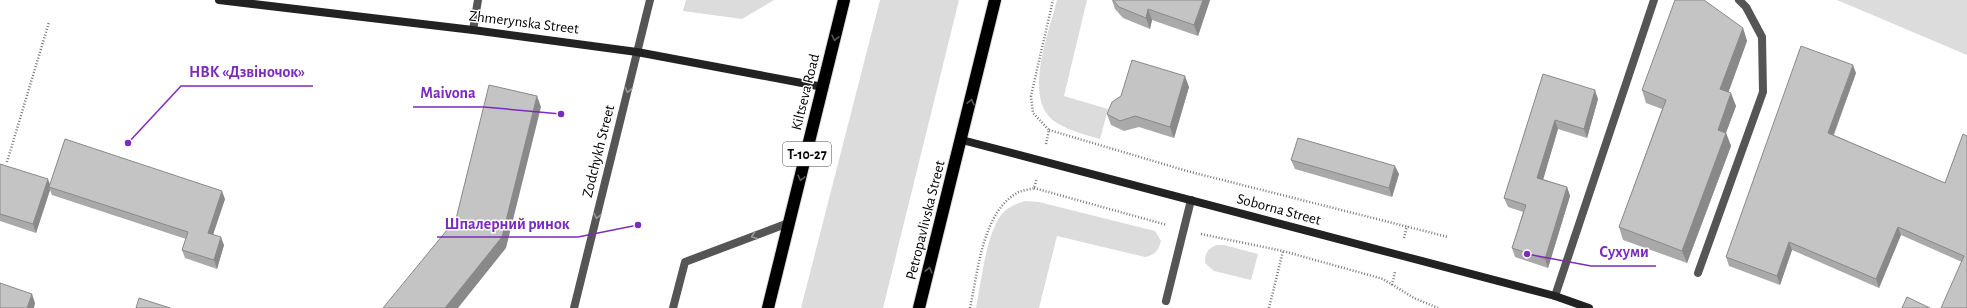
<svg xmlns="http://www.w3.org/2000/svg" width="1967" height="308" viewBox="0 0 1967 308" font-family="'Alegreya Sans',sans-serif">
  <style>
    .green { fill: #dcdcdc }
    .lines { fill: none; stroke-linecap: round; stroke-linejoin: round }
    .highway-casing { stroke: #dbdbdb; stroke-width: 14 }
    .path { stroke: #777; stroke-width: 2.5; stroke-dasharray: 1 2; stroke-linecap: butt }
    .lane { stroke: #555; stroke-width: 8 }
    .street { stroke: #555; stroke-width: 8 }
    .secondary { stroke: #222; stroke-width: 8 }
    .highway { stroke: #000; stroke-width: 12 }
    .wall { fill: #a9a9a9 }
    .shaded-wall { fill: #898989 }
    .building { fill: #c4c4c4; stroke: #898989 }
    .oneway { stroke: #595959 }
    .oneway2 { stroke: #999 }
    .labels { text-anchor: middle; stroke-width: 3; stroke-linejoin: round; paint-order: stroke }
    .shield { fill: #fff; stroke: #4c4c4c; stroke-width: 1 }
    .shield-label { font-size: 14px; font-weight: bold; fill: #000 }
    .street-label { font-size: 15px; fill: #000; stroke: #fff }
    .leader { fill: none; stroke: #7b2cbf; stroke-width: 1.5 }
    .callout-dot { fill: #7b2cbf; stroke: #fff; stroke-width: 1.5 }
    .callout-label { font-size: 16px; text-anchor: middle; font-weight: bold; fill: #7b2cbf; stroke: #fff; stroke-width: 3; stroke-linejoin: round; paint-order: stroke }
  </style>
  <rect width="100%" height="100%" fill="#fff"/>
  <!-- green -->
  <g class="green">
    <polygon points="686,0 774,0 742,19 683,11"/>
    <polygon points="880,0 959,0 883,308 801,308"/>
    <path d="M1057 0H1087L1064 96 1108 109 1100 139C1086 135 1070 131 1057 123 1021 101 1049 33 1057 0Z"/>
    <polygon points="1837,0 1967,0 1967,55"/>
    <path d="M1025 201 1039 202 1155 231 1161 241C1158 251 1155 255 1145 257L1057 236 1039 308H976C981 283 986 235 1001 215 1007 207 1016 204 1025 201Z"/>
    <path d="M1217 245H1224L1258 254 1251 280 1214 271 1205 263C1205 253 1207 249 1217 245Z"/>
  </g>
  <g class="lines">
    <defs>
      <g id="highway">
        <polyline points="768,308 844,0"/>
        <polyline points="919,308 995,0"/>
      </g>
    </defs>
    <!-- highway casing -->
    <use href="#highway" class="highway-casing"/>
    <!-- path -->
    <g class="path">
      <polyline points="1049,130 1187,171 1448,237"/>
      <polyline points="1046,144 1049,130 1033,113 1031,96 1053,0"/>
      <polyline points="7,162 49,22"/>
      <polyline points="1034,188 1167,225"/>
      <polyline points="1201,234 1283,251 1383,279 1414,298 1438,308"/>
      <polyline points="1404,238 1407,226"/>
      <polyline points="1392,285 1395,272"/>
      <path d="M970 308C978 272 982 213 1017 193 1021 190 1029 190 1034 188L1037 178"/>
      <polyline points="1269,308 1283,251"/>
    </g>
    <!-- lane -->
    <g class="lane">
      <polyline points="473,30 478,0"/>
      <polyline points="1698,273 1763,92 1762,37 1746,7 1739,0"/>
      <polyline points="1555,296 1654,0"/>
      <polyline points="1166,301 1191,200"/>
      <polyline points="673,308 685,262 791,222"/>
    </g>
    <!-- street -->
    <polyline class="street" points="574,308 650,0"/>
    <!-- secondary -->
    <g class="secondary">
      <polyline points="219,0 473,30 637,52 823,87"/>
      <polyline points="962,140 1399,255 1555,296 1589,308"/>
    </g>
    <!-- highway -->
    <use href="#highway" class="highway"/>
  </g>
  <!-- wall -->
  <g class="wall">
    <polygon points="1112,0 1210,0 1198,36 1152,20 1150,29 1123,18 1115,9"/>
    <polygon points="1743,28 1747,41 1728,92 1736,106 1726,133 1731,146 1687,263 1623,240 1619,227 1662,109 1646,103 1642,90"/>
    <polygon points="1856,73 1834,135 1945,183 1963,134 1967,308 1962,262 1901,235 1879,288 1792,250 1780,285 1729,266 1726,257"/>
    <polygon points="1543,74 1598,99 1587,138 1558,129 1543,179 1567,187 1570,196 1548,268 1515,257 1512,248 1523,212 1508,207 1504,198"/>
    <polygon points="1189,87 1174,138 1139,127 1124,131 1111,125 1107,114 1121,96"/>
    <polygon points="1291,160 1399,174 1392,197 1295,169"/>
    <polygon points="0,164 50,185 225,199 213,234 224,245 217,269 185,258 182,250 186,239 52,195 50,190 36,233 0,221"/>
  </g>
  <!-- shaded-wall -->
  <g class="shaded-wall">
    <polygon points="1203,0 1210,0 1198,36 1194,25"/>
    <polygon points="1148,9 1152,20 1150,29 1146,18"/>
    <polygon points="1743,28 1747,41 1725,102 1720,89"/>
    <polygon points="1853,65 1856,73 1831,141 1828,133"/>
    <polygon points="1185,76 1189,87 1174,138 1170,127"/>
    <polygon points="1595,90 1598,99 1587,138 1584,129"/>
    <polygon points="1731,93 1736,106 1722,143 1718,130"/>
    <polygon points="537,96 541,107 506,248 458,308 445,308"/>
    <polygon points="1555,120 1558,129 1541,187 1537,178"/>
    <polygon points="1726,133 1731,146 1687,263 1682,251"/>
    <polygon points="1395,166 1399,174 1392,197 1389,188"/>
    <polygon points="48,179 51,187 49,187 50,190 36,233 33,224"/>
    <polygon points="1567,187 1570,196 1548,268 1545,259"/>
    <polygon points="222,191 225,199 211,241 208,233"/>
    <polygon points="1898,227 1901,235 1879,288 1876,279"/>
    <polygon points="221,237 224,245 217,269 214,260"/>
    <polygon points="1789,242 1792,250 1780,285 1777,276"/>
    <polygon points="32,294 35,303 34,308 27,308"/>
  </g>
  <!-- building -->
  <g class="building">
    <polygon points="1113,0 1203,0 1194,25 1148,9 1146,18 1119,7"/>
    <polygon points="1675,0 1704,0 1743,28 1720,89 1731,93 1718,130 1726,133 1682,251 1619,227 1666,100 1642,90"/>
    <polygon points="1801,46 1853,65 1828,133 1945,183 1963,134 1967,136 1967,308 1941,308 1964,256 1898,227 1876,279 1789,242 1777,276 1726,257"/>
    <polygon points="1132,60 1185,76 1170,127 1135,116 1120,121 1107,114 1112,102 1121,96"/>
    <polygon points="1543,74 1595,90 1584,129 1555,120 1537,178 1567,187 1545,259 1512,248 1526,205 1504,198"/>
    <polygon points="489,85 537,96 502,237 445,308 383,308 456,219"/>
    <polygon points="1298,138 1395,166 1389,188 1291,160"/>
    <polygon points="65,139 222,191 208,233 221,237 214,260 182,250 188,232 49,187"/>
    <polygon points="0,164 48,179 33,224 0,214"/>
    <polygon points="0,283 32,294 27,308 0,308"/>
    <polygon points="1907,297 1930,308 1902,308"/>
    <polygon points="139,298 170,308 136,308"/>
  </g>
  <!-- one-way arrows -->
  <defs><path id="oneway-chevron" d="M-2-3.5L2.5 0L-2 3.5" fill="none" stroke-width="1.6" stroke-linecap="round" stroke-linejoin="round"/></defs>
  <g class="oneway">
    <use href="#oneway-chevron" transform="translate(835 38) rotate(103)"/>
    <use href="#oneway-chevron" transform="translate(971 102) rotate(-77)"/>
    <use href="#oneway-chevron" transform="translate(801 178) rotate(104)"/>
    <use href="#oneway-chevron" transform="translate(929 270) rotate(-76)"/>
  </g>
  <g class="oneway2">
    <use href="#oneway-chevron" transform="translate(628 90) rotate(103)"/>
    <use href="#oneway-chevron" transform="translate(597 216) rotate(104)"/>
    <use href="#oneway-chevron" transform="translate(754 236) rotate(159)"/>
  </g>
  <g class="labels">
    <!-- shield labels -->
    <rect class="shield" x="783" y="142" width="48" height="24" rx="3"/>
    <g class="shield-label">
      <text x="807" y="159">Т-10-27</text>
    </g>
    <!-- street labels -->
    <g class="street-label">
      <text transform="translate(524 22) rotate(7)" y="5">Zhmerynska Street</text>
      <text transform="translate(805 92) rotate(-76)" y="5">Kiltseva Road</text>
      <text transform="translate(598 151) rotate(-76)" y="5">Zodchykh Street</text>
      <text transform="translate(1279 209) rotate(15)" y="5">Soborna Street</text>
      <text transform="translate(925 220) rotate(-76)" y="5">Petropavlivska Street</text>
    </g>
  </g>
  <!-- callouts -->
  <path class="leader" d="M128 143L181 86H313M561 114L484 107H413M638 225L578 237H437M1527 254L1591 266H1656"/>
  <g class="callout-dot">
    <circle cx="128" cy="143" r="4"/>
    <circle cx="561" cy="114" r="4"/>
    <circle cx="638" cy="225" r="4"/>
    <circle cx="1527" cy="254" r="4"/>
  </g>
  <g class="callout-label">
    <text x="247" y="77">НВК «Дзвіночок»</text>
    <text x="448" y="98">Maivona</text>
    <text x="507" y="229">Шпалерний ринок</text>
    <text x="1624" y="257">Сухуми</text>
  </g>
</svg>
